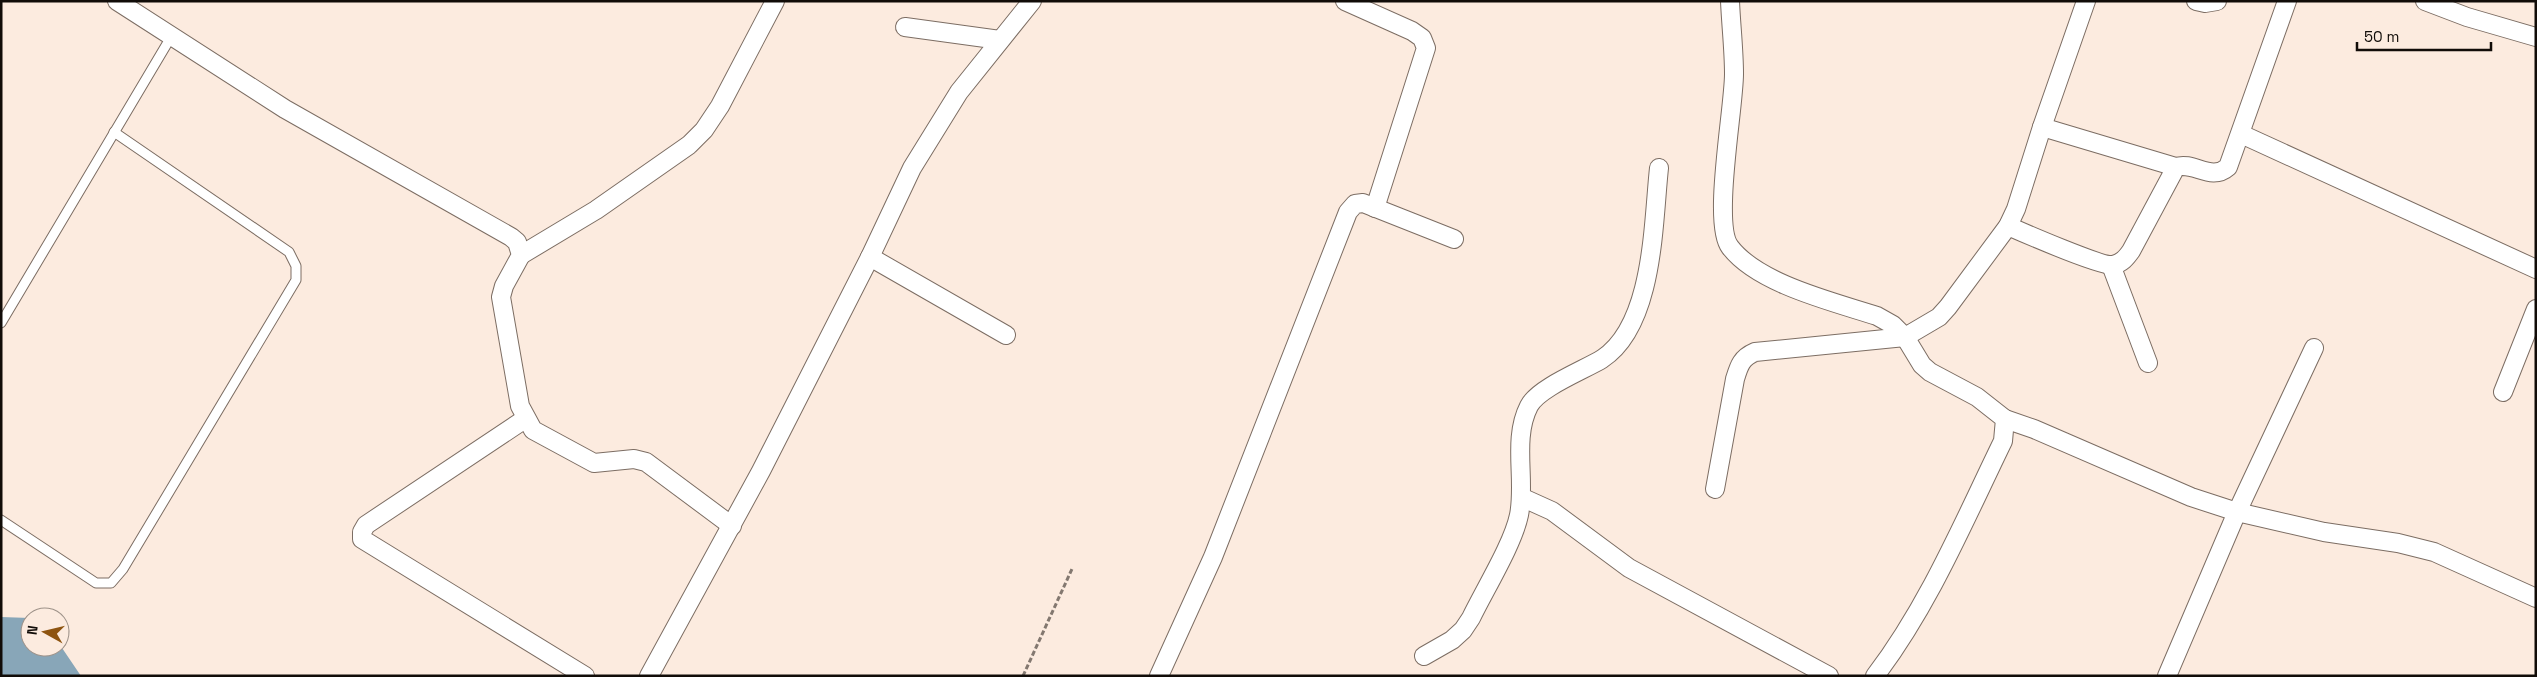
<svg xmlns="http://www.w3.org/2000/svg" width="2537" height="677" viewBox="0 0 2537 677" font-family="'Space Grotesk',sans-serif">
  <style>
    .water { fill: #88a6b8 }
    .lines { fill: none; stroke-linecap: round; stroke-linejoin: round }
    .lane-casing { stroke: #7c6d63; stroke-width: 11 }
    .street-casing { stroke: #7c6d63; stroke-width: 20 }
    .path { stroke: #837870; stroke-width: 3; stroke-dasharray: 5 2.5; stroke-linecap: butt }
    .lane { stroke: #fff; stroke-width: 9 }
    .street { stroke: #fff; stroke-width: 18 }
  </style>
  <rect width="100%" height="100%" fill="#fcebdf"/>
  <!-- water -->
  <polygon class="water" points="1,617 30,618 30,647 60,647 60,645 81,676 1,676"/>
  <g class="lines">
    <defs>
      <g id="lane">
        <polyline points="1,323 171,37"/>
        <polyline points="1,520 96,583 111,583 123,569 296,280 296,266 289,252 114,132"/>
      </g>
      <g id="street">
        <polyline points="117,1 285,109 511,237 517,242 521,255 504,286 501,297 520,406 533,430 594,463 634,459 646,462 732,526"/>
        <polyline points="1345,1 1412,31 1422,38 1426,48 1375,208"/>
        <path d="M1730 1C1731 25 1734 50 1734 74 1734 108 1712 224 1730 247 1758 284 1834 302 1877 316L1893 325 1905 337 1922 365 1930 372 1977 397 2005 419 2003 441C1964 521 1929 605 1875 676"/>
        <polyline points="2196,1 2205,3 2217,1"/>
        <polyline points="2425,1 2467,17 2536,37"/>
        <polyline points="905,27 1000,40"/>
        <polyline points="2042,127 2176,167"/>
        <polyline points="2241,134 2536,269"/>
        <path d="M2008 226C2024 233 2102 267 2113 265 2122 263 2126 258 2131 251L2176 167C2194 161 2211 182 2228 167L2287 1"/>
        <polyline points="521,255 596,210 689,145 704,130 720,106 775,1"/>
        <polyline points="870,257 1006,335"/>
        <polyline points="2111,265 2148,363"/>
        <polyline points="2503,392 2536,309"/>
        <polyline points="525,419 366,525 362,532 362,539 585,676"/>
        <polyline points="2005,419 2034,429 2191,497 2237,512 2324,532 2398,543 2434,552 2536,598"/>
        <path d="M1715 489 1735 379C1739 366 1741 358 1755 352L1905 337 1939 317 1948 307 2008 226 2016 209 2042 127 2086 1"/>
        <polyline points="1521,497 1552,511 1629,568 1829,676"/>
        <path d="M1424 656 1452 640 1463 630 1471 618C1485 589 1513 544 1519 515 1526 480 1512 439 1529 406 1538 388 1584 370 1602 359 1654 325 1653 223 1659 168"/>
        <polyline points="649,676 761,471 870,257 912,168 959,92 1032,1"/>
        <polyline points="1159,676 1213,557 1348,212 1355,204 1363,203 1454,239"/>
        <polyline points="2167,676 2237,512 2314,348"/>
      </g>
    </defs>
    <!-- lane casing -->
    <use href="#lane" class="lane-casing"/>
    <!-- street casing -->
    <use href="#street" class="street-casing"/>
    <!-- path -->
    <polyline class="path" points="1023,676 1072,569"/>
    <!-- lane -->
    <use href="#lane" class="lane"/>
    <!-- street -->
    <use href="#street" class="street"/>
  </g>
  <!-- border -->
  <rect width="2537" height="677" fill="none" stroke="#110c08" stroke-width="5"/>
  <!-- north arrow -->
  <g transform="translate(45 632) rotate(278)"><circle r="24" fill="#fcebdf" stroke="#9e9289"/>
  <path d="M0-4L9 19L0 12L-9 19Z" fill="#8e5410"/>
  <text y="-8" font-size="14" font-weight="bold" text-anchor="middle" fill="#110c08">N</text>
  </g>
  <!-- scale -->
  <path d="M2357 42v8h134v-8" fill="none" stroke="#110c08" stroke-width="2.5"/>
  <text x="2364" y="42" font-size="15" fill="#110c08" stroke="#fcebdf" stroke-width="4" paint-order="stroke">50 m</text>
</svg>
